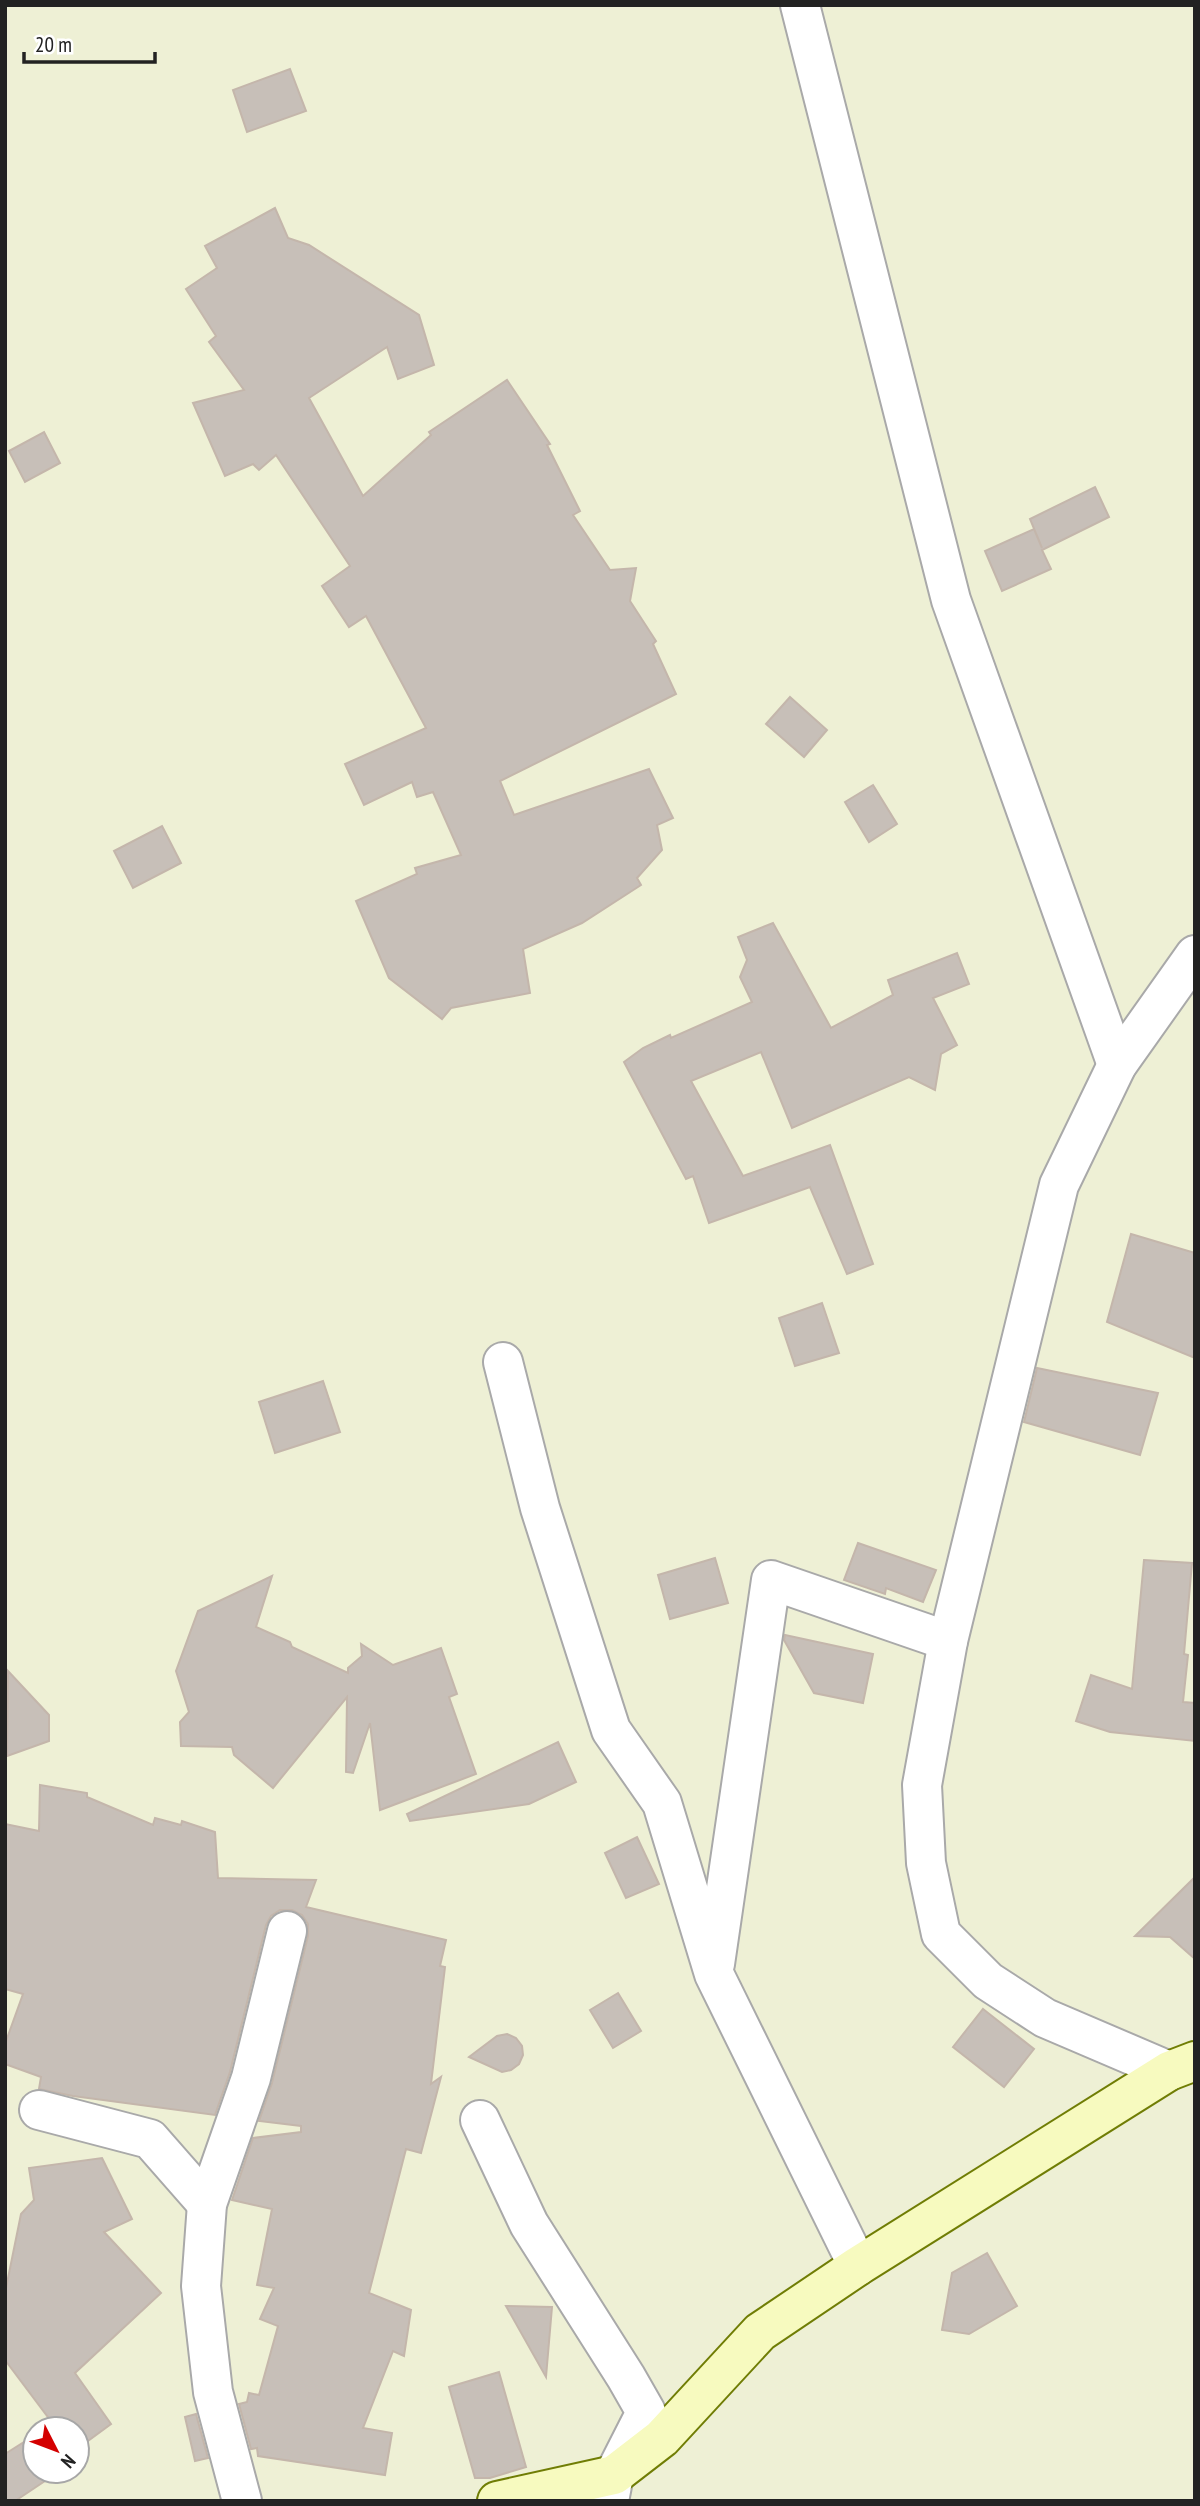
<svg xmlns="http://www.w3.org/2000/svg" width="1200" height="2506" viewBox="0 0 1200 2506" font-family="'PT Sans Narrow',sans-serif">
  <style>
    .farmland { fill: #eef0d5; fill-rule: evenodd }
    .building { fill: #c7bfb8; stroke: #c4b6ab; stroke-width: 2 }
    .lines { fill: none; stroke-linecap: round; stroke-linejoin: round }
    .street-casing { stroke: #a9a9a9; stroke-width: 42 }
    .secondary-casing { stroke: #707d05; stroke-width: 42 }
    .street { stroke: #fff; stroke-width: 38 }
    .secondary { stroke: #f7fabf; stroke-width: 38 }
  </style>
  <rect width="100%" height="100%" fill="#f2efe9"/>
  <!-- farmland -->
  <path class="farmland" d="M5 5H1195V2501H5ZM35 2429H77V2471H35Z"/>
  <!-- building -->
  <g class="building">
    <polygon points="290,69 306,111 247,132 233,90"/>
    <polygon points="275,208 288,238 309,245 419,315 434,365 398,379 387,347 309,398 363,496 431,435 429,432 507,380 550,444 547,445 580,511 573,515 610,570 636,568 630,601 656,641 653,644 676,694 500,781 514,815 649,769 673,818 657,825 662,850 637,878 641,885 582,923 523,949 530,993 451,1008 442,1019 389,978 356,901 417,874 415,868 461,855 433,792 417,797 412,782 364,805 345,764 426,728 366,616 349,627 322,586 350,566 276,455 259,470 253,464 225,476 193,403 244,390 209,342 216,336 186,289 217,268 205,246"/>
    <polygon points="44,432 60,463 25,482 9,451"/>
    <polygon points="1095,487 1109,517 1042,550 1051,569 1002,591 985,551 1034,529 1042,548 1030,519"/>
    <polygon points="790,697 827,730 804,757 766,724"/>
    <polygon points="873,785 897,824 869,842 845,802"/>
    <polygon points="162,826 181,863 133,888 114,851"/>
    <polygon points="773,923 831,1028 893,995 888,980 957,953 969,984 933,998 957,1045 941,1054 935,1090 909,1077 792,1128 761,1052 691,1081 743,1176 830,1145 873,1264 847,1274 810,1187 709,1223 693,1176 686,1179 624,1062 643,1048 670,1035 671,1038 752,1002 740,977 747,960 738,937"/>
    <polygon points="1131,1234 1195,1253 1195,1358 1107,1322"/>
    <polygon points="822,1303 839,1353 795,1366 779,1318"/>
    <polygon points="1037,1368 1158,1393 1140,1455 1024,1422"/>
    <polygon points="323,1381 340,1432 275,1453 259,1402"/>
    <polygon points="858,1543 936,1570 923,1602 886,1588 885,1594 844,1580"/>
    <polygon points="715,1558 728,1603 670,1619 658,1575"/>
    <polygon points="1144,1560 1192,1563 1184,1654 1188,1655 1183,1702 1195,1703 1195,1741 1110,1732 1076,1721 1091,1675 1132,1689"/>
    <polygon points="272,1576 256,1627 290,1642 292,1647 348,1673 348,1668 362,1656 361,1644 393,1665 441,1648 457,1694 449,1697 476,1774 380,1810 370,1723 353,1773 346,1772 347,1697 273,1788 234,1755 232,1747 181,1746 180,1722 189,1712 176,1671 198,1611"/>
    <polygon points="785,1635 873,1654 863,1703 814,1693 784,1640"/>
    <polygon points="8,1671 49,1715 49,1741 7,1756"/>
    <polygon points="558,1742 576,1782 529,1804 410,1821 407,1814"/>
    <polygon points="40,1785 87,1793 87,1797 153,1825 155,1818 181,1825 182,1821 215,1832 218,1878 316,1880 306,1907 446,1940 440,1966 445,1967 431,2084 441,2077 421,2153 406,2149 369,2293 411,2310 404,2356 393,2351 363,2428 392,2433 385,2475 258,2456 257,2448 251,2449 239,2404 247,2402 249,2393 259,2395 278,2326 260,2319 274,2288 257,2285 272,2209 232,2200 253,2138 301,2132 301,2126 259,2121 272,2083 308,1936 308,1924 302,1915 292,1910 280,1910 271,1916 266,1925 230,2072 215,2115 73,2096 39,2089 41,2077 5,2064 5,2044 23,1994 5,1989 5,1824 39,1831"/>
    <polygon points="637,1837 659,1884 626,1898 605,1853"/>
    <polygon points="1195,1877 1195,1959 1170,1937 1135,1936"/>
    <polygon points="618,1993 641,2031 613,2048 590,2010"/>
    <polygon points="983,2009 1034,2049 1004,2087 953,2047"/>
    <polygon points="507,2034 516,2038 522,2046 523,2055 519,2064 511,2070 502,2072 469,2057 497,2036"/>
    <polygon points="102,2158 132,2219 104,2232 161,2293 75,2373 111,2424 77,2449 77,2429 44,2429 53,2424 5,2360 5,2293 21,2214 34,2200 29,2168"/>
    <polygon points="987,2253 1017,2306 969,2334 942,2330 952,2273"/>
    <polygon points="506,2306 552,2307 546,2377"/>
    <polygon points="499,2372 526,2467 490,2478 475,2478 449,2387"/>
    <polygon points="196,2414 208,2458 195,2461 185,2417"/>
    <polygon points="35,2435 35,2471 48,2471 51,2477 15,2501 5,2501 5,2454"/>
  </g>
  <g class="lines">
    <defs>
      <g id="street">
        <polyline points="800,5 951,600 1117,1065"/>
        <polyline points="503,1362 540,1508 611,1730 662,1803 714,1974 858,2266"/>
        <polyline points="715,1964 771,1580 948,1641"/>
        <polyline points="1169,2071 1045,2018 988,1981 941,1934 926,1863 922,1785 948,1641 1059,1185 1117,1065 1195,955"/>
        <polyline points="39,2110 150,2139 207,2204"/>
        <polyline points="480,2120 529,2224 626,2377 646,2412 614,2475 609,2501"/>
        <polyline points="242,2501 213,2392 201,2286 207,2204 251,2078 287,1931"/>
      </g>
      <polyline id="secondary" points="497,2501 614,2475 662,2438 760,2332 858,2266 1169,2071 1195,2061"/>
    </defs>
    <!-- street casing -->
    <use href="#street" class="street-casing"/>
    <!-- secondary casing -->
    <use href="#secondary" class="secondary-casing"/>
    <!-- street -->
    <use href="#street" class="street"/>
    <!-- secondary -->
    <use href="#secondary" class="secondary"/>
  </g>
  <!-- border -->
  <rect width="1200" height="2506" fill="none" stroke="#222222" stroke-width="14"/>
  <!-- north arrow -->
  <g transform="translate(56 2450) rotate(132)"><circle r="33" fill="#ffffff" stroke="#a7a7a7" stroke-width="2"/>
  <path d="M0-5L12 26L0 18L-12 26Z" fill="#d40000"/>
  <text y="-10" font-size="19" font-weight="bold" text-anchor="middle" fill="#222222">N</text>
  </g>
  <!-- scale -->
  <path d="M24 52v10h131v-10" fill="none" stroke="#222222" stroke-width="3.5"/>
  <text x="35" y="52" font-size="21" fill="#222222" stroke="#ffffff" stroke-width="5" paint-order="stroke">20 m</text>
</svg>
